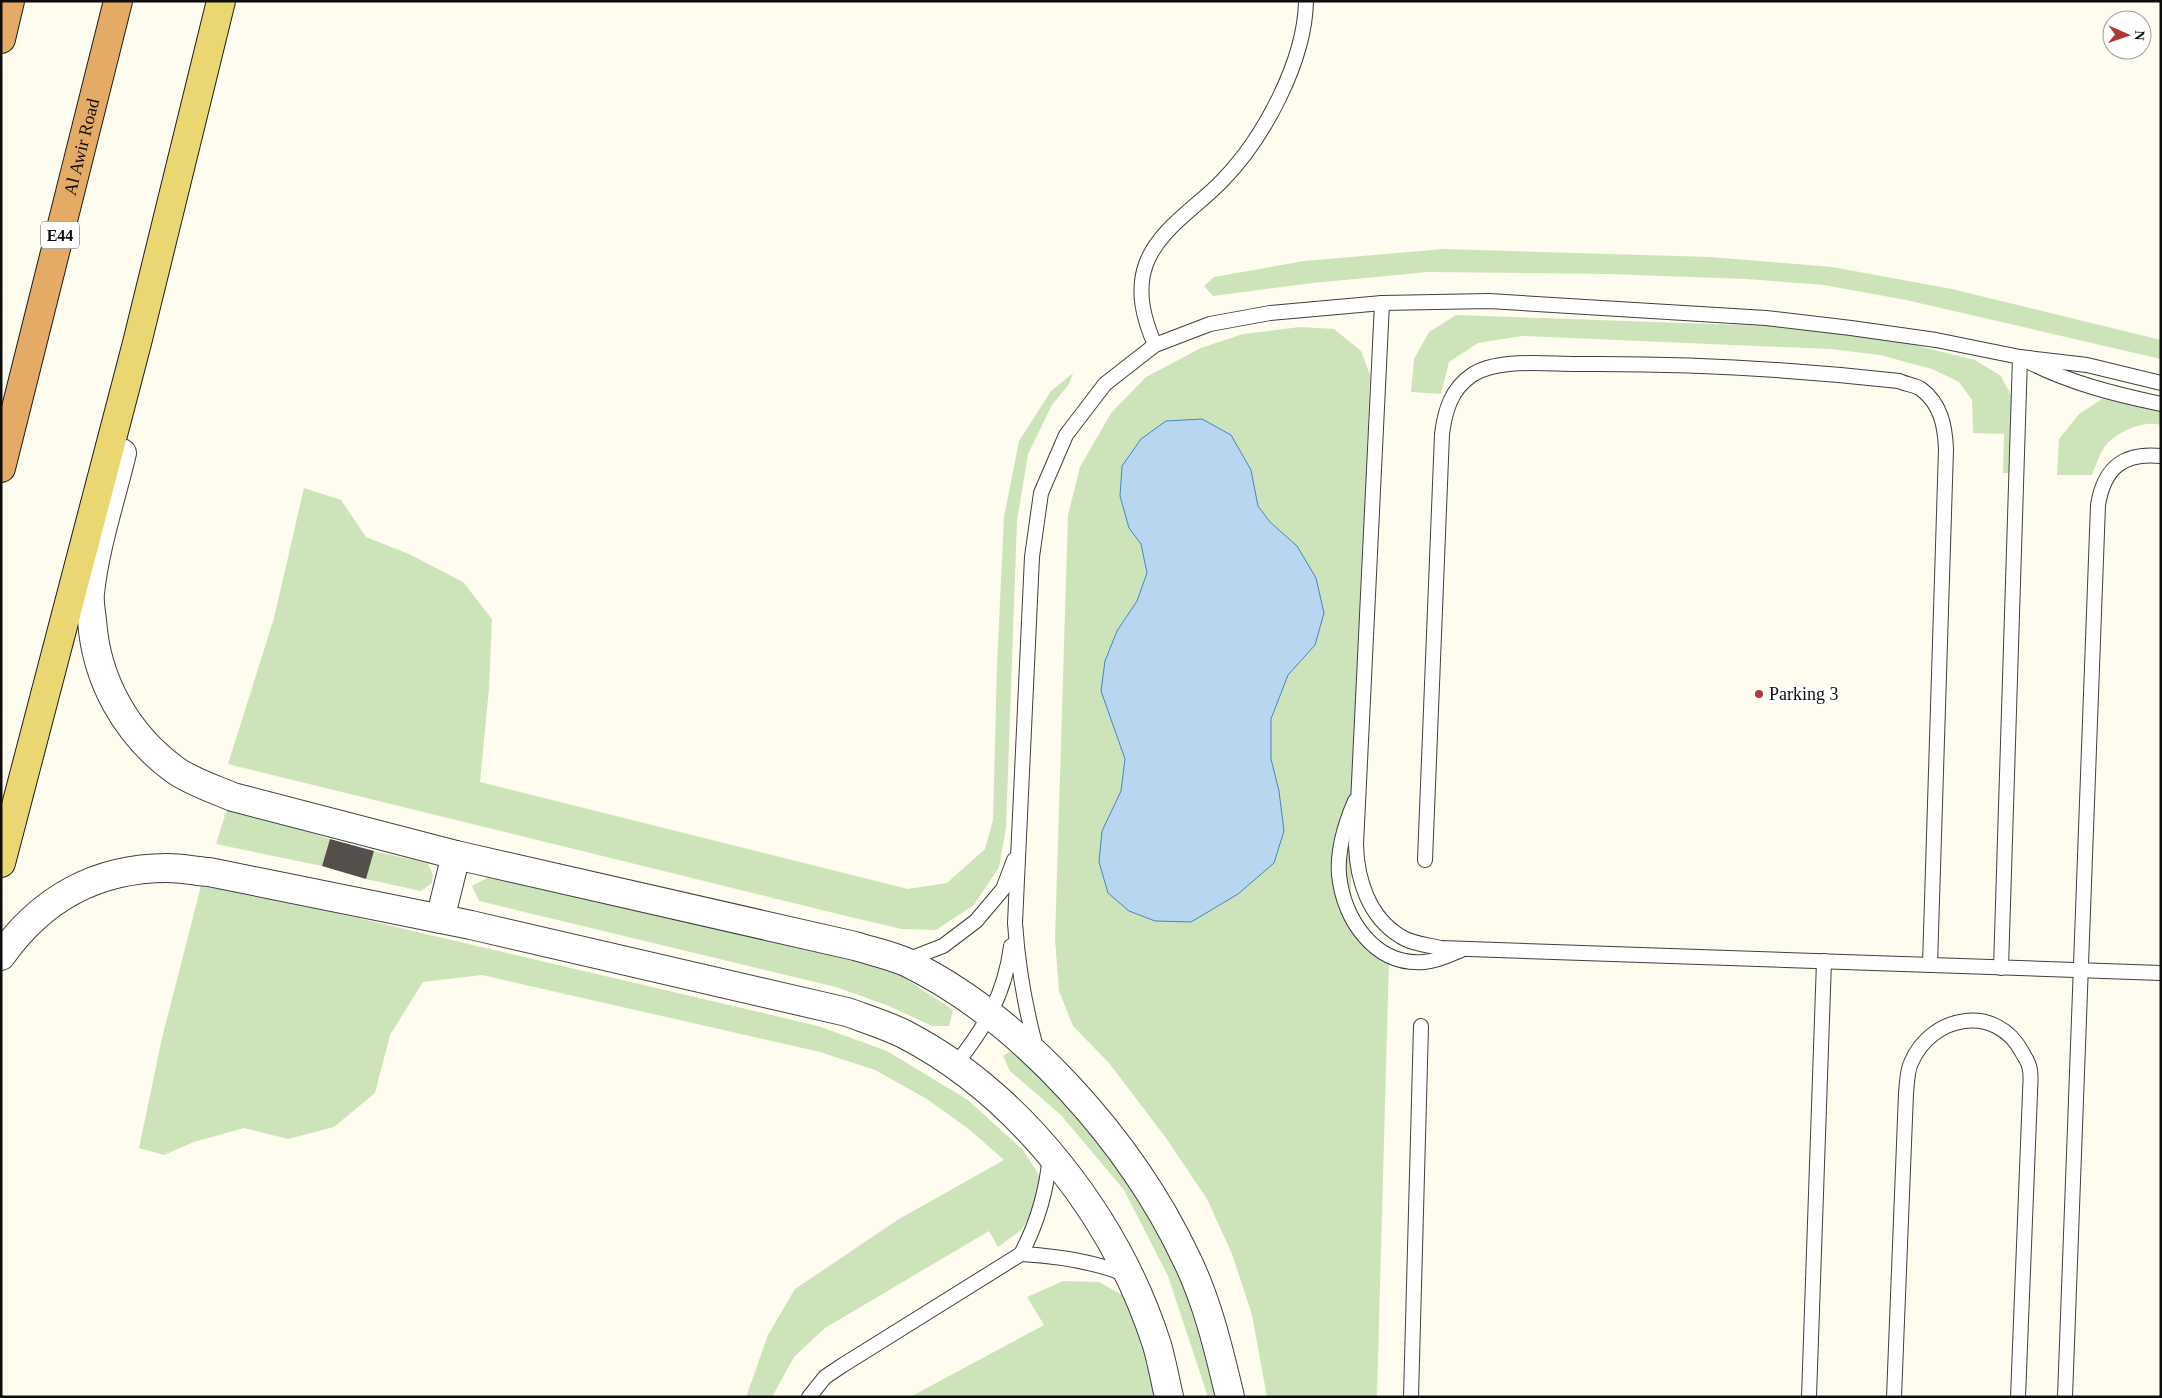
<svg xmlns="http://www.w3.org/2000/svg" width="2162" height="1398" viewBox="0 0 2162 1398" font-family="'Times New Roman',serif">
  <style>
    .green { fill: #cde4bb; fill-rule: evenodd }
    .water { fill: #b8d6f0; stroke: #4685bf }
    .building { fill: #544f4a }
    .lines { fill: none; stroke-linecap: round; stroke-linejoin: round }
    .lane-casing { stroke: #404040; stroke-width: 16 }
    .street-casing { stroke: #404040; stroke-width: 30 }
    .primary-casing { stroke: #1e1e1e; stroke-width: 30 }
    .highway-casing { stroke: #1e1e1e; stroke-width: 30 }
    .lane { stroke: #fff; stroke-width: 14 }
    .street { stroke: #fff; stroke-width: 28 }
    .primary { stroke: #ead771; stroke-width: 28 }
    .highway { stroke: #e5aa64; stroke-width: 28 }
    .poi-dot { fill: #ae3833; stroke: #fff; stroke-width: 2 }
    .labels { text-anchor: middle; stroke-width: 5; stroke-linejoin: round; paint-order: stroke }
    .shield { fill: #fff; stroke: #565656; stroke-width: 1 }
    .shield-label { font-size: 16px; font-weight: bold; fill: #0d0d0d }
    .street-label { font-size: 18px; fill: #0d0d0d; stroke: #fff }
    .poi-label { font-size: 18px; fill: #0d0d0d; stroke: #fff; text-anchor: start }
  </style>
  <rect width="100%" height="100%" fill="#fdfcee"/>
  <!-- green -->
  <g class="green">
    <polygon points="1444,249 1710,257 1832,267 1952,289 2161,340 2161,359 1906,300 1824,285 1746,279 1608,274 1428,272 1313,283 1213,296 1204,286 1214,277 1304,261"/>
    <polygon points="1456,315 1827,328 1910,344 1975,360 2001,376 2016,405 2015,473 2003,473 2004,434 1973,433 1972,400 1959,382 1932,369 1880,355 1830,349 1522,336 1478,343 1449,362 1441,394 1411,392 1414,359 1429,332"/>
    <path d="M1300 327 1334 329 1361 351 1370 375 1350 912 1389 959 1377 1397H1267L1252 1315 1232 1254 1207 1199 1166 1138 1109 1063 1073 1026 1059 991 1055 939 1068 515 1080 467 1111 413 1146 377 1201 348 1243 334ZM1122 466 1251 470 1258 506 1270 522 1297 546 1315 645 1288 675 1271 719V759L1279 791 1102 831 1121 791 1125 759 1112 723 1117 631 1137 601 1147 573 1141 544 1129 528 1120 496Z"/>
    <polygon points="1073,373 1069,384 1052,405 1028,454 1017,521 1006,828 999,867 974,905 936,930 902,929 846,916 228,764 274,618 304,488 341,500 366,537 409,554 463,582 492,619 489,688 480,782 908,889 947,883 985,849 993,820 997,665 1004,517 1019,441 1051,391"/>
    <path d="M2102 399 2139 400 2161 405V425C2144 420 2119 431 2107 444 2100 451 2096 466 2092 475H2057L2059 439 2079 414Z"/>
    <polygon points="228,806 330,839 322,866 216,844"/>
    <polygon points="374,851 427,863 433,874 432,883 421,891 366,879"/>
    <polygon points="489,877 841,957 900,975 953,1010 949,1026 932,1026 889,1006 836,987 479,901 472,886"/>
    <polygon points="201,886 264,896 818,1026 887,1051 968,1100 1023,1150 1041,1178 1040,1204 1020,1231 998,1247 989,1231 825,1328 794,1357 772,1397 746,1397 768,1335 795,1289 899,1219 1004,1160 970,1130 927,1099 875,1070 820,1052 482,975 423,982 390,1035 375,1093 334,1127 288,1139 244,1128 194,1142 164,1155 139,1148 162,1038"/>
    <polygon points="1016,1048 1172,1221 1225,1397 1208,1397 1168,1276 1124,1190 1061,1115 1010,1071 1003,1056"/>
    <polygon points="1063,1281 1099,1282 1126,1297 1148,1334 1160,1397 910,1397 1044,1325 1027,1297"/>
  </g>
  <!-- water -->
  <polygon class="water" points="1202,419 1231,435 1251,470 1258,506 1270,522 1297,546 1316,578 1324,613 1315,645 1288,675 1271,719 1271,759 1279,791 1284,831 1274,863 1238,894 1191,922 1155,921 1129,911 1108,893 1099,862 1102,831 1121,791 1125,759 1101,691 1105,661 1117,631 1137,601 1147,573 1141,544 1129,528 1120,496 1122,466 1141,439 1166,421"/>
  <!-- building -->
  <polygon class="building" points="330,839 374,851 366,879 322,866"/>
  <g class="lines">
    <defs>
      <g id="lane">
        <path d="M1382 303 1356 845C1357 880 1369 917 1400 936 1412 944 1428 945 1441 948L2161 973"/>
        <path d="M1155 345C1144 320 1136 292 1146 264 1159 229 1197 207 1222 181 1264 138 1305 61 1306 1"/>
        <path d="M2027 361C2070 383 2114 394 2161 404"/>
        <path d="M1355 801C1345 824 1337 849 1339 875 1344 919 1374 966 1424 962 1438 961 1449 955 1461 950"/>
        <path d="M1425 860 1442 434C1445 411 1451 389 1472 375 1497 358 1546 364 1576 364 1684 363 1791 369 1899 381 1905 384 1915 385 1921 389 1941 404 1945 426 1946 449L1930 965"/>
        <polyline points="904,961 943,946 976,921 1003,889 1014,860"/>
        <polyline points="2001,968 2020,357"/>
        <path d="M1037 1051C1025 1008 1018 967 1015 923L1032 557 1041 493 1066 435 1105 384 1155 345 1210 324 1270 313 1382 303 1489 301 1766 318 1851 328 1936 340 2020 357 2087 365 2161 383"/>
        <path d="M955 1065C985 1028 1005 994 1011 946"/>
        <path d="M1021 1254C1058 1256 1093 1261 1127 1275"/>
        <path d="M809 1397 825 1377 843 1365 1021 1254C1038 1222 1047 1191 1050 1154"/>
        <polyline points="1411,1397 1421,1026"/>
        <polyline points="1809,1397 1824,961"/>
        <path d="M1894 1397 1906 1093C1907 1084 1907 1071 1911 1063 1931 1015 1996 1003 2022 1052 2024 1056 2028 1061 2029 1066 2032 1074 2030 1085 2030 1093L2018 1397"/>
        <path d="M2065 1397 2098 505C2104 468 2123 452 2161 456"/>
      </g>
      <g id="street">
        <path d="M122 453C111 499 95 546 90 593 89 602 91 611 92 620 96 680 126 734 175 770 192 782 214 789 233 797L456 855 855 946C871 951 890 955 906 962 1023 1019 1132 1143 1187 1260 1208 1303 1219 1351 1230 1397"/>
        <polyline points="440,919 456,855"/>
        <path d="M1 956C41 899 97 868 167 868 181 868 196 871 209 872L471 925 847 1012C866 1019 886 1025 904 1034 1022 1095 1117 1220 1157 1345 1162 1362 1165 1380 1169 1397"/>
      </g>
      <polyline id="primary" points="1,863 137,343 221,1"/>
      <g id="highway">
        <polyline points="1,39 10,1"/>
        <path id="s1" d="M1 468 118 1"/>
      </g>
    </defs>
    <!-- lane casing -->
    <use href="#lane" class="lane-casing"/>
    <!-- street casing -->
    <use href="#street" class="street-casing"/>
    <!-- primary casing -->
    <use href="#primary" class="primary-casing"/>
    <!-- highway casing -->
    <use href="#highway" class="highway-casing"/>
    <!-- lane -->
    <use href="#lane" class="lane"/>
    <!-- street -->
    <use href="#street" class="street"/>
    <!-- primary -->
    <use href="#primary" class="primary"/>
    <!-- highway -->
    <use href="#highway" class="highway"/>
  </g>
  <!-- markers -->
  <circle class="poi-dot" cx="1759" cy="694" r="5"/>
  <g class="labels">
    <!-- shield labels -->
    <rect class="shield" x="41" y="221.5" width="38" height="27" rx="4"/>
    <g class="shield-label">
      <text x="60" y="241">E44</text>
    </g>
    <!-- street labels -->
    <g class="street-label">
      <text dy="6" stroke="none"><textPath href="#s1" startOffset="331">Al Awir Road</textPath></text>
    </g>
    <!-- poi labels -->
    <g class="poi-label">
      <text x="1769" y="700">Parking 3</text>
    </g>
  </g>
  <!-- border -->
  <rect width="2162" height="1398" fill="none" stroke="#0d0d0d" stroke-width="5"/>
  <!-- north arrow -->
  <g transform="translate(2127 35) rotate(92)"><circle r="24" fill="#ffffff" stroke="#9e9e9e"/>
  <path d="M0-4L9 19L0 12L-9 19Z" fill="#ae3833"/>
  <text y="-8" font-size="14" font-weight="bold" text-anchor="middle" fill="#0d0d0d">N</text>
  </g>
</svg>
